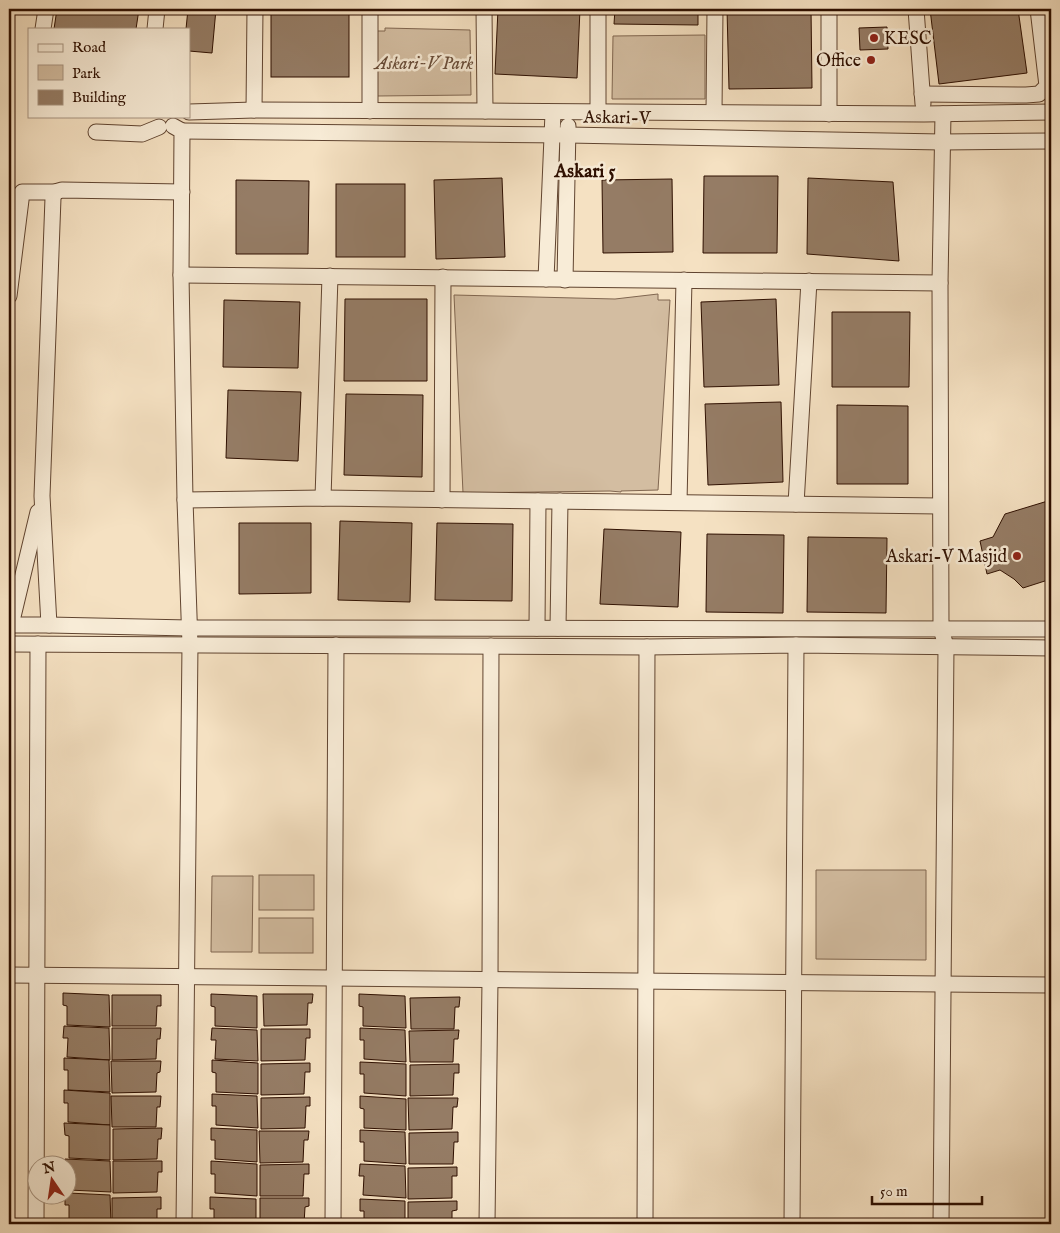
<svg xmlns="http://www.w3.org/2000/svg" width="1060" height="1233" viewBox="0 0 1060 1233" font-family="'IM FELL English',serif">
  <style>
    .green { fill: #d3bda1; stroke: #806650 }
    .building { fill: #957c65; stroke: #2e0f00 }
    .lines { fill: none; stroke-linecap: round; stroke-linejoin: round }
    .minor-casing { stroke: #604430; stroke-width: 17 }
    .minor { stroke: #f8ecd7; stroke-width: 15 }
    .poi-dot { fill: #8f2418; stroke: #f8ecd7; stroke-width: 2 }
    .labels { text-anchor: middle; stroke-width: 5; stroke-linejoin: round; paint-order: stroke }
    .poi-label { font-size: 18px; fill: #2e0f00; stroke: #f8ecd7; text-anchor: end }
    .park-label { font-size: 18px; font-style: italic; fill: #684c38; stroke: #f8ecd7 }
    .street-label { font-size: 18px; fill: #2e0f00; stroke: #f8ecd7 }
    .neighbourhood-label { font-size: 19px; font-weight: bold; fill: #2e0f00; stroke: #f8ecd7 }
  </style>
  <rect width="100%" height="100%" fill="#f5e1c2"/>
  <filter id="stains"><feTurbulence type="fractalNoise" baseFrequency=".004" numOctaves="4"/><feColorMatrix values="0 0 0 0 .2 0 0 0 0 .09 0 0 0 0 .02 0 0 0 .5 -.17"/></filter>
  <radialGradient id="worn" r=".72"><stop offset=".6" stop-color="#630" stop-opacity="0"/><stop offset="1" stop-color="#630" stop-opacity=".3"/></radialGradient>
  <!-- green -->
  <g class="green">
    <polygon points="385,28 470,30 471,95 377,96 376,31 385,31"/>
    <polygon points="705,35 705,99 612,99 613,36"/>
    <polygon points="658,294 658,300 670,300 658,490 621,491 621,492 610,491 463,493 454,295 615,299"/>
    <polygon points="816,870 926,870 926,960 816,959"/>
    <rect x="259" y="875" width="55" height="35"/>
    <polygon points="212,876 253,876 252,952 211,952"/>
    <rect x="259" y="918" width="54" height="35"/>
  </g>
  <!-- building -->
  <g class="building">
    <polygon points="57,9 139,9 136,29 54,29"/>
    <polygon points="188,9 216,9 212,53 189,51 189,29 186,29"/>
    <rect x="271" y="9" width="78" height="68"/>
    <polygon points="498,9 580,9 577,78 495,74"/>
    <polygon points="615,9 698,9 698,25 614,24"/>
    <polygon points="727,9 811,9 812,88 729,89"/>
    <polygon points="930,9 1018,9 1027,73 939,84"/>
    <polygon points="887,27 888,49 860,50 859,28"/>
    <polygon points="704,176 778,176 777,253 703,253"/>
    <polygon points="502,178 505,257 436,259 434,180"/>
    <polygon points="808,178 893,182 899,261 807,254"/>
    <polygon points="672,179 673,252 603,253 602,180"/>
    <polygon points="236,180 309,181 308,254 236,254"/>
    <rect x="336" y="184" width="69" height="73"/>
    <polygon points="345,299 427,299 427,381 344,381"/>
    <polygon points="776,299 779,385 704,387 701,302"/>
    <polygon points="224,300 300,302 298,368 223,367"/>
    <polygon points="832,312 910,312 909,387 832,387"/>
    <polygon points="228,390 301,392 298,461 226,458"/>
    <polygon points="346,394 423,395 422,477 344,475"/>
    <polygon points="781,402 783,482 708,485 705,404"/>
    <polygon points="837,405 908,406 908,484 837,484"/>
    <polygon points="1051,500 1051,579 1023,588 1014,579 1000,570 987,574 980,541 993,537 1005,514"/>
    <polygon points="340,521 412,523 410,602 338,600"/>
    <polygon points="239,523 311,523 311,593 239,594"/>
    <polygon points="437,523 513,524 512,601 435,600"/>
    <polygon points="604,529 681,532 678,607 600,604"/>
    <polygon points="707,534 784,535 783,613 706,612"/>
    <polygon points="808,537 887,538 886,613 807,612"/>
    <polygon points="63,993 109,995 110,1027 67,1025 67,1006 63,1005"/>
    <polygon points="211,994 257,996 257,1028 215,1026 215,1007 211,1006"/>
    <polygon points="263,994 313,994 312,1003 308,1003 307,1025 264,1026"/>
    <polygon points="359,994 405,996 406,1028 363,1026 363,1007 359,1006"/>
    <polygon points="112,995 161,995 161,1006 157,1006 156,1026 112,1026"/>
    <polygon points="460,997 459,1007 455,1007 454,1029 411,1029 410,998"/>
    <polygon points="64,1026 109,1028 110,1060 67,1057 68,1038 63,1038"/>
    <polygon points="112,1028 161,1028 160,1039 157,1039 156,1059 112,1060"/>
    <polygon points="212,1028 257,1030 258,1061 215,1059 216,1040 211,1040"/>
    <polygon points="360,1028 405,1030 406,1062 364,1059 364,1040 360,1040"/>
    <polygon points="261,1029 310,1029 310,1038 306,1038 305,1060 261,1061"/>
    <polygon points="459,1030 458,1039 454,1039 453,1062 410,1062 409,1031"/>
    <polygon points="64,1058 109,1060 110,1092 68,1090 68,1070 64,1070"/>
    <polygon points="212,1060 258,1063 258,1094 216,1092 216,1073 212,1072"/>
    <polygon points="111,1061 161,1061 160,1072 157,1073 156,1092 112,1093"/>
    <polygon points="360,1062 406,1064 406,1096 364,1093 364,1074 360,1074"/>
    <polygon points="310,1063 310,1072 305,1072 304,1094 261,1095 261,1064"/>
    <polygon points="459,1064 459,1073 454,1073 453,1095 410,1096 410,1065"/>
    <polygon points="64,1090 110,1093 110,1125 68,1122 68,1103 64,1103"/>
    <polygon points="212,1094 257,1096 258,1128 216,1125 216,1106 212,1106"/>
    <polygon points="111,1096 161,1096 160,1107 157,1107 156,1127 112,1127"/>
    <polygon points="360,1096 406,1099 406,1130 364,1128 364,1109 360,1108"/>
    <polygon points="310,1097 310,1106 306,1106 305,1128 261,1129 261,1098"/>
    <polygon points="408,1098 458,1098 457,1107 453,1107 452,1129 409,1130"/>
    <polygon points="64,1123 110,1125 110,1160 69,1158 69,1136 65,1135"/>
    <polygon points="162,1128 161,1139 158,1139 157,1159 113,1160 113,1129"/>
    <polygon points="211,1128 257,1130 257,1162 215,1159 215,1140 211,1140"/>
    <polygon points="360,1130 405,1132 406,1164 364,1161 364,1142 360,1142"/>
    <polygon points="259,1131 309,1131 308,1140 304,1140 303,1162 260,1163"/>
    <polygon points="458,1132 458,1142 454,1142 453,1164 409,1164 409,1133"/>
    <polygon points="65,1159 110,1161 111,1192 69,1190 69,1171 68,1166 65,1166"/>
    <polygon points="113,1161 162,1161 162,1172 158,1172 157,1192 113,1193"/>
    <polygon points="211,1161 257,1164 257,1196 215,1193 215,1174 211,1174"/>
    <polygon points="309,1164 309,1174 304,1174 303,1196 260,1196 260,1165"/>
    <polygon points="360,1164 405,1166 406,1198 363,1195 364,1176 359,1176"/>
    <polygon points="457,1167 457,1176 452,1176 452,1198 408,1199 408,1168"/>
    <polygon points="68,1193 110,1195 111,1224 69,1224 69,1205 65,1205 65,1196 68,1196"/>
    <polygon points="161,1197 161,1209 157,1209 157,1224 112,1224 112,1198"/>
    <polygon points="210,1197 256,1199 256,1224 214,1224 214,1209 210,1209"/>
    <polygon points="260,1198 309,1198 309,1206 305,1207 304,1224 260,1224"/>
    <polygon points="360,1199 405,1201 405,1224 364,1224 364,1211 360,1211"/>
    <polygon points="457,1201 457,1210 452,1211 452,1224 408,1224 408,1202"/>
  </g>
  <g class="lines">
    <defs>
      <g id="minor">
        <polyline points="484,9 485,111"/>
        <polyline points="598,9 598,112"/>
        <polyline points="916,9 923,104"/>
        <polyline points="43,29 46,9"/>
        <polyline points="155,29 157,9"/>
        <polyline points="922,94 1026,95 1039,94 1047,86 1038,9"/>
        <polyline points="254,110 255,9"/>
        <polyline points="370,111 370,9"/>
        <polyline points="189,112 254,110 485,111 924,114 1051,112"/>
        <polyline points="714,112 715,9"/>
        <polyline points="829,114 829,9"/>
        <polyline points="173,126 182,131 181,275 185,500 190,644 184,1224"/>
        <polyline points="182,131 568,135 942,142 1051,141"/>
        <polyline points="96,132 142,134 159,127"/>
        <polyline points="181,275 940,283"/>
        <polyline points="546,279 553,113"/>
        <polyline points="565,280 568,126"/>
        <polyline points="9,296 22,192 55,192 62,190 182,192"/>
        <polyline points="323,498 330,276"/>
        <polyline points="185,500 323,498 940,506"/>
        <polyline points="442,500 443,277"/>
        <polyline points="679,502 684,280"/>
        <polyline points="796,504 809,281"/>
        <polyline points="9,625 49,625 189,628 1051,629"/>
        <polyline points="11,625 38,512"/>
        <polyline points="49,625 42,496 53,198 55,192"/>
        <polyline points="537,628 538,501"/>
        <polyline points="558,628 560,501"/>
        <polyline points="9,644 647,647 796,645 1051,648"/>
        <polyline points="9,975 1051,985"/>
        <polyline points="36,1224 38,644"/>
        <polyline points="333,1224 336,645"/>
        <polyline points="487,1224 490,980 491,646"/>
        <polyline points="645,1224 647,647"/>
        <polyline points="792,1224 796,645"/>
        <polyline points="941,1224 946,646 941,629 940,283 943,114"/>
      </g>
    </defs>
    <!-- minor casing -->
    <use href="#minor" class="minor-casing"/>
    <!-- minor -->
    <use href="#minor" class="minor"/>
  </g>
  <!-- markers -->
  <g class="poi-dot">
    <circle cx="874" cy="38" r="5"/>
    <circle cx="871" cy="60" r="5"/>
    <circle cx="1017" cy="556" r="5"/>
  </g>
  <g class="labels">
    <!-- poi labels -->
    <g class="poi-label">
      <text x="884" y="44" text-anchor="start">KESC</text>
      <text x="861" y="66">Office</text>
      <text x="1007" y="562">Askari-V Masjid</text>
    </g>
    <!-- park labels -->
    <g class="park-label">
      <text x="424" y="69">Askari-V Park</text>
    </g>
    <!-- street labels -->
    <g class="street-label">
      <text transform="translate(617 117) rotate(1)" y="6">Askari-V</text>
    </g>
    <!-- neighbourhood labels -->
    <g class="neighbourhood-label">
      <text x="585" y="177">Askari 5</text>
    </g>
  </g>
  <!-- margin -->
  <rect width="1060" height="1233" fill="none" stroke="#f5e1c2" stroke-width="30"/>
  <rect x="10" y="10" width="1040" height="1213" fill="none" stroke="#2e0f00" stroke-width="2.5"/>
  <rect x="15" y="15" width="1030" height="1203" fill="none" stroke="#2e0f00"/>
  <!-- legend -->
  <rect x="28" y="28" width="162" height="90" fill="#f8ecd7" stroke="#a79481"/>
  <rect x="38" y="44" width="25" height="8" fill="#f8ecd7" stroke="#a79481"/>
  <text x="72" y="52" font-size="15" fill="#2e0f00">Road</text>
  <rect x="38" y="65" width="25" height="15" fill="#d3bda1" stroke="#a79481"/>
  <text x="72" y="78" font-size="15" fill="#2e0f00">Park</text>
  <rect x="38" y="90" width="25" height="15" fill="#957c65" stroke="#a79481"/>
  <text x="72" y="102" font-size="15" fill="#2e0f00">Building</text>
  <!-- north arrow -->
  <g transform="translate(52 1180) rotate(347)"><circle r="24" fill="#f8ecd7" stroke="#a79481"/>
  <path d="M0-4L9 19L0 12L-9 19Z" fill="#8f2418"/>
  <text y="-8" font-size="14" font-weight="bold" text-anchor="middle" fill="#2e0f00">N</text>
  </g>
  <!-- scale -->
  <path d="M872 1196v8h110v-8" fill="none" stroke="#2e0f00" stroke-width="2.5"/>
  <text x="880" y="1196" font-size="15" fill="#2e0f00" stroke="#f8ecd7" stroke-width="4" paint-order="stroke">50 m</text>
  <rect width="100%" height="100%" filter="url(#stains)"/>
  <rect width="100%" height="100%" fill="url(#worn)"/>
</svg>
